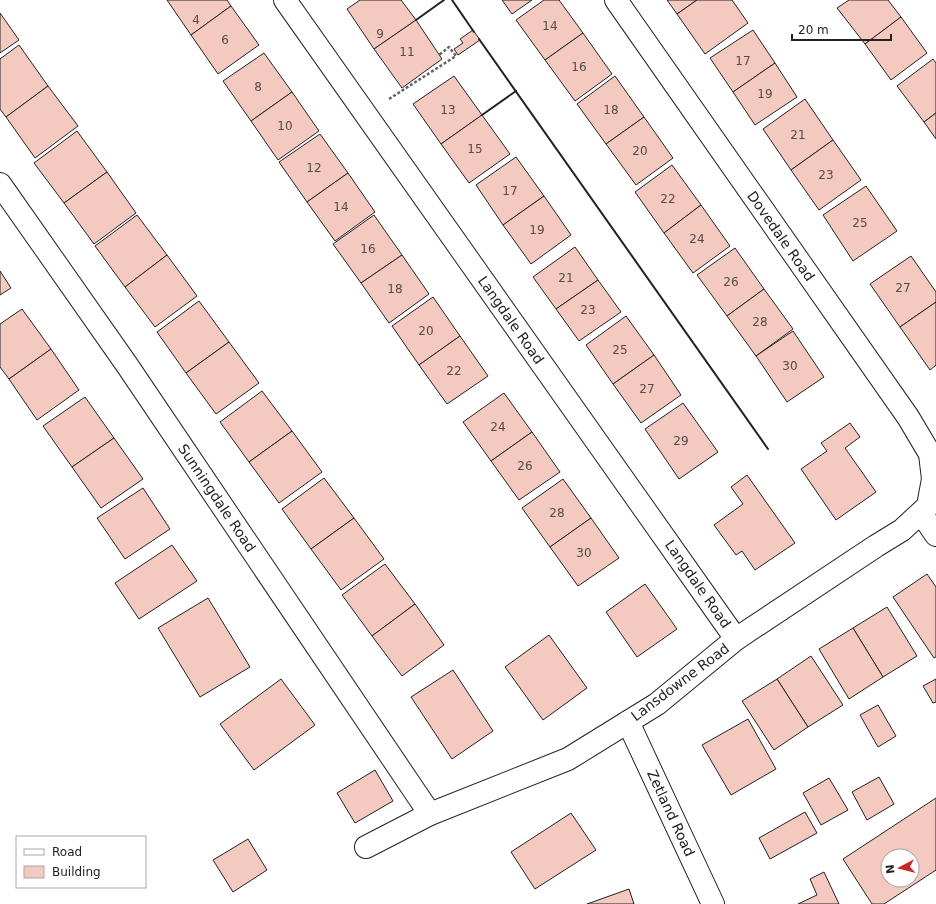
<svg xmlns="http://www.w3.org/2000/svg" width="936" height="904" viewBox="0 0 936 904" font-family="'DejaVu Sans',sans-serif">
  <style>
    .building { fill: #f3c9c0; stroke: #222; fill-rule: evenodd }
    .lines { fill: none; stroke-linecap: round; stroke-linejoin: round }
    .minor-casing { stroke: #222; stroke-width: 24 }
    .path { stroke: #646464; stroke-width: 2.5; stroke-dasharray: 3 2; stroke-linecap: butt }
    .minor { stroke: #fff; stroke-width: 22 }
    .wall { stroke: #222; stroke-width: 2 }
    .labels { text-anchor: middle; stroke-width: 3; stroke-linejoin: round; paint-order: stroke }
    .number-label { font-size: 12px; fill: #564c4a }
    .street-label { font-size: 14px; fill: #222; stroke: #fff }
  </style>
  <rect width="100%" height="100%" fill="#fff"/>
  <!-- building -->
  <g class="building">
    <polygon points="167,0 227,0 231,6 191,35"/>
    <polygon points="360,0 401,0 416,20 374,49 347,9"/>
    <polygon points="502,0 532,0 512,14"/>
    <polygon points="544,0 559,0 583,33 545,60 516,20"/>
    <polygon points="667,0 697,0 677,14"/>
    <polygon points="697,0 732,0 748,23 705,54 677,14"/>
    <polygon points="849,0 888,0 901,17 865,44 837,8"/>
    <polygon points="231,6 259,45 218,74 191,35"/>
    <polygon points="0,13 19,40 0,53"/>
    <polygon points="901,17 927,53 891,80 865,44"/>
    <polygon points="416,20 442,59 402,88 374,49"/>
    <polygon points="473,30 480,40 458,55 454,49 463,43 460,39"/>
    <polygon points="753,30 775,63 733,92 710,58"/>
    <polygon points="583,33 612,74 575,101 545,60"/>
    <polygon points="19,45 48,86 6,117 0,109 0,59"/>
    <polygon points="264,53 292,92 251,121 223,81"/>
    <polygon points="933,59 936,63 936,113 924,122 897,86"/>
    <polygon points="775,63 797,97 755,125 733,92"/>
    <polygon points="454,76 482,115 441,144 413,104"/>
    <polygon points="615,76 644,117 606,144 577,104"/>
    <polygon points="48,86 78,126 35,158 6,117"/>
    <polygon points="292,92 319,131 278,160 251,121"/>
    <polygon points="805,99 833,140 791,170 763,129"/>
    <polygon points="936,113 936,139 924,122"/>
    <polygon points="482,115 510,154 469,183 441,144"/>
    <polygon points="644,117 673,158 636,185 606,144"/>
    <polygon points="77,131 107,172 64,203 34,163"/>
    <polygon points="320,134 348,173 307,202 279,162"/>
    <polygon points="833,140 861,180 819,210 791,170"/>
    <polygon points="516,157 544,196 503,225 476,185"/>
    <polygon points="672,165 701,205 664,233 635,192"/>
    <polygon points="107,172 136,213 94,244 64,203"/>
    <polygon points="348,173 375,212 335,241 307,202"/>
    <polygon points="866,186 897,231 853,261 823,215"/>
    <polygon points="544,196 571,235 531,264 503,225"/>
    <polygon points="701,205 730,246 693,273 664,233"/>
    <polygon points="137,215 167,255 125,287 95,246"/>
    <polygon points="374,215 402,255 361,283 333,244"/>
    <polygon points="575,247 598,280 556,309 533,277"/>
    <polygon points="735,248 764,289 727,316 697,275"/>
    <polygon points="167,255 197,296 155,327 125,287"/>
    <polygon points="402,255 429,294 389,323 361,283"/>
    <polygon points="911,256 936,292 936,302 900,327 870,284"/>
    <polygon points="0,271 11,288 0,295"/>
    <polygon points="598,280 621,312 579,341 556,309"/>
    <polygon points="764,289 793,329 756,356 727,316"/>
    <polygon points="433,297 460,336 419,365 392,326"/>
    <polygon points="199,301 229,342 186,373 157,332"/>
    <polygon points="936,302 936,365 930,370 900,327"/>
    <polygon points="22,309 51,349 9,379 0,367 0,324"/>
    <polygon points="626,316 654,355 613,384 586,345"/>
    <polygon points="793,331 824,377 787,402 756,356"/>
    <polygon points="460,336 488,376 447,404 419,365"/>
    <polygon points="229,342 259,383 216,414 186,373"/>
    <polygon points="51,349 79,390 37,420 9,379"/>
    <polygon points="654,355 681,395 641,423 613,384"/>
    <polygon points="262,391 292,431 249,462 220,422"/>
    <polygon points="504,393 532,432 491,461 463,422"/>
    <polygon points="85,397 114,438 72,467 43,426"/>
    <polygon points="683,403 718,452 679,479 645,429"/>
    <polygon points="850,423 860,437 845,448 876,492 836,520 801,469 827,451 821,443"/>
    <polygon points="292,431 322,472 279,503 249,462"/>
    <polygon points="532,432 560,472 519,500 491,461"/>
    <polygon points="114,438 143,479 101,508 72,467"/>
    <polygon points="747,475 795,543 755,570 742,551 736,555 714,525 743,504 731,487"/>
    <polygon points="324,478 354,518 311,549 282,509"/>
    <polygon points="563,479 591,518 550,547 522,508"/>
    <polygon points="143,488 170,529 125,559 97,518"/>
    <polygon points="354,518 384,559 341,590 311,549"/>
    <polygon points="591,518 619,558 578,586 550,547"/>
    <polygon points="172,545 197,581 139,619 115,583"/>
    <polygon points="385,564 415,604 372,636 342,595"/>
    <polygon points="927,574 936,587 936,657 934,658 893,597"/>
    <polygon points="645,584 677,629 637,657 606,612"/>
    <polygon points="208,598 250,667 200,697 158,628"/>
    <polygon points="415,604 444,645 402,676 372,636"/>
    <polygon points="887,607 917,656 883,677 853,628"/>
    <polygon points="853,628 883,677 849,699 819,649"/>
    <polygon points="549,635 587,688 543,720 505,667"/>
    <polygon points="811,656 843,705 808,727 777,679"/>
    <polygon points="453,670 493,731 452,759 411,697"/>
    <polygon points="281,679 315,725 254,770 220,724"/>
    <polygon points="777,679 808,727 774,750 742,701"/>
    <polygon points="936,679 936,702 933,703 923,686"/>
    <polygon points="878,705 896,736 878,747 860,715"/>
    <polygon points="748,719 776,769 731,795 702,745"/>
    <polygon points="375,770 393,801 355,823 337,793"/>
    <polygon points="879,777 894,804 867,820 852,792"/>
    <polygon points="829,778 848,810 821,825 803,793"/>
    <path d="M936 798V870L884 904H872L843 859ZM888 856H912V880H888Z"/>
    <polygon points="805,812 817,833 770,859 759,838"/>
    <polygon points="571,813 596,850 535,889 511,852"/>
    <polygon points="248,839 267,870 233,892 213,860"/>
    <polygon points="824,872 839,904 798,904 817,895 810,879"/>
    <polygon points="629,889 634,904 587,904"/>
  </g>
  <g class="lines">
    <defs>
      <g id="minor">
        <polyline points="285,0 736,639"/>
        <polyline points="0,184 127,365 430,814"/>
        <polyline points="921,513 936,535"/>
        <polyline points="628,722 713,904"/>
        <polyline points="366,847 430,814 568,759 657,704 736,639 876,546 902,530 928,506 933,479 930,454 908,417 616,0"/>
      </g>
    </defs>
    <!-- minor casing -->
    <use href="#minor" class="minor-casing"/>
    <!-- path -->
    <polyline class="path" points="389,99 456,56 449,47 439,55"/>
    <!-- minor -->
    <use href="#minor" class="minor"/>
    <!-- wall -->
    <g class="wall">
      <polyline points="452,0 474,32"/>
      <polyline points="416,20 444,0"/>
      <polyline points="479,39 768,449"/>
      <polyline points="482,115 516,91"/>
    </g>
  </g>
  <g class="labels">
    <!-- number labels -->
    <g class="number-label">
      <text x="196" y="24">4</text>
      <text x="550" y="30">14</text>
      <text x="380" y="38">9</text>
      <text x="225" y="44">6</text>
      <text x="407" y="56">11</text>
      <text x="743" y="65">17</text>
      <text x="579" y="71">16</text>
      <text x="258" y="91">8</text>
      <text x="765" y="98">19</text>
      <text x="448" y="114">13</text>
      <text x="611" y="114">18</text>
      <text x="285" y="130">10</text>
      <text x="798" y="139">21</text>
      <text x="475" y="153">15</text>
      <text x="640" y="155">20</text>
      <text x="314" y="172">12</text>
      <text x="826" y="179">23</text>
      <text x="510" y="195">17</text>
      <text x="668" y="203">22</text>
      <text x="341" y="211">14</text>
      <text x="860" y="227">25</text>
      <text x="537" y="234">19</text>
      <text x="697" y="243">24</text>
      <text x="368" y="253">16</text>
      <text x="566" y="282">21</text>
      <text x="731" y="286">26</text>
      <text x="903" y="292">27</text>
      <text x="395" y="293">18</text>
      <text x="588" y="314">23</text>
      <text x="760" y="326">28</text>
      <text x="426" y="335">20</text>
      <text x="620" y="354">25</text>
      <text x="790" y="370">30</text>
      <text x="454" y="375">22</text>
      <text x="647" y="393">27</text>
      <text x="498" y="431">24</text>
      <text x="681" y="445">29</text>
      <text x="525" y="470">26</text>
      <text x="557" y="517">28</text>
      <text x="584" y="557">30</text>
    </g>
    <!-- street labels -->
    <g class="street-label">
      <text transform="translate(781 236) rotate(55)" y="5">Dovedale Road</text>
      <text transform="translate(511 320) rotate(55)" y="5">Langdale Road</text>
      <text transform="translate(217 498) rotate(56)" y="5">Sunningdale Road</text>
      <text transform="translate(698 584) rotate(55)" y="5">Langdale Road</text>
      <text transform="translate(680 682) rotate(-37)" y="5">Lansdowne Road</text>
      <text transform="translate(671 813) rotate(65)" y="5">Zetland Road</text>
    </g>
  </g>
  <!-- legend -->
  <rect x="16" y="836" width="130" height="52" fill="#ffffff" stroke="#a7a7a7"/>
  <rect x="24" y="849" width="20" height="6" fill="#ffffff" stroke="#a7a7a7"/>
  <text x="52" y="856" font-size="12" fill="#222222">Road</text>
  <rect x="24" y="866" width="20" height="12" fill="#f3c9c0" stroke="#a7a7a7"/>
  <text x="52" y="876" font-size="12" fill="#222222">Building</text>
  <!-- north arrow -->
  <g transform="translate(900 868) rotate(263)"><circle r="19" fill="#ffffff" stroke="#a7a7a7"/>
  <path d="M0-3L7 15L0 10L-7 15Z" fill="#c62828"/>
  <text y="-6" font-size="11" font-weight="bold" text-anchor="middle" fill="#222222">N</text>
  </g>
  <!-- scale -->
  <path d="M792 34v6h99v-6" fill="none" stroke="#222222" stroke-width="2"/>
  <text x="798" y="34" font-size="12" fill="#222222" stroke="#ffffff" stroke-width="3" paint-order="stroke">20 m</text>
</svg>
